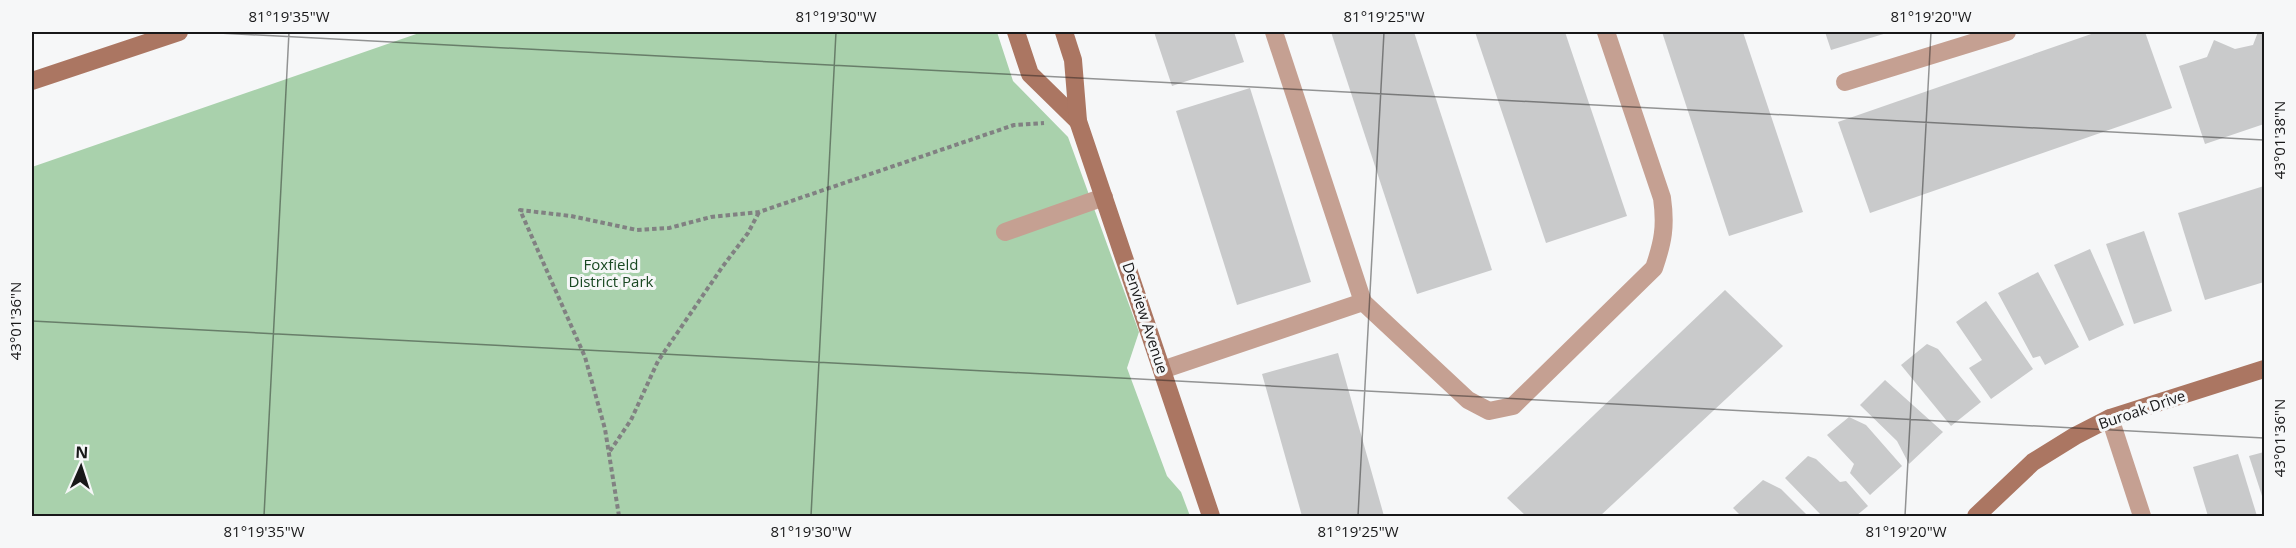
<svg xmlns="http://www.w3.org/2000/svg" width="2296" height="548" viewBox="0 0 2296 548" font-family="'Open Sans',sans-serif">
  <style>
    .green { fill: #a9d1ac }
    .building { fill: #c9cacb }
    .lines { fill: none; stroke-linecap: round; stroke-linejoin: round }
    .path { stroke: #818182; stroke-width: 4; stroke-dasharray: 4.5 3; stroke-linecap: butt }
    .lane { stroke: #c5a092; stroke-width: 18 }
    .street { stroke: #c5a092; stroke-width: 18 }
    .secondary { stroke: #ab7662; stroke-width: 18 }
    .ticks { fill: none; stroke: #181819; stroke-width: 1.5; stroke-opacity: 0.45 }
    .labels { text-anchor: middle; stroke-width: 6; stroke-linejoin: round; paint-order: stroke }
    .park-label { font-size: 15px; fill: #194822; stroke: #f6f7f8 }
    .street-label { font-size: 15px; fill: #181819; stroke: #f6f7f8 }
    .neatline { fill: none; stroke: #181819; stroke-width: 2 }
    .ticks-label { font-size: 15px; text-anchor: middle; fill: #181819 }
  </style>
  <rect width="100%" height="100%" fill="#f6f7f8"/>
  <!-- green -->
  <polygon class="green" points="422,32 997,32 1013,81 1068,137 1139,332 1127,368 1167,476 1181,492 1190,516 32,516 32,167"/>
  <!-- building -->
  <g class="building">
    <polygon points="1154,32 1234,32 1244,62 1172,86"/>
    <polygon points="1331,32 1414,32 1492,270 1417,294"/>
    <polygon points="1475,32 1565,32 1627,216 1546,243"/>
    <polygon points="1662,32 1743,32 1803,212 1729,236"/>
    <polygon points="1825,32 1890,32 1831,50"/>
    <polygon points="2097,32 2145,32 2172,108 1870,213 1838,122"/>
    <polygon points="2258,32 2264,32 2264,124 2205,144 2179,66 2207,57 2214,40 2235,49 2253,45"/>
    <polygon points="1250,88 1311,282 1237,305 1176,111"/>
    <polygon points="2264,186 2264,282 2205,300 2178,213"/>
    <polygon points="2144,231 2172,311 2134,324 2106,244"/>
    <polygon points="2090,249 2124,325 2089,341 2054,265"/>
    <polygon points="2038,272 2079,347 2045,365 2040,356 2033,358 1998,293"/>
    <polygon points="1725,290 1783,346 1600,516 1526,516 1507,498"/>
    <polygon points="1986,301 2033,369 1991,399 1969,368 1982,360 1956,322"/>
    <polygon points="1927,344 1938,349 1981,402 1951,426 1901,365"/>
    <polygon points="1338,353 1384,516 1302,516 1262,374"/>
    <polygon points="1885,380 1943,432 1909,464 1897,441 1860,405"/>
    <polygon points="1849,417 1866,425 1902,466 1870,495 1850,473 1854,464 1827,435"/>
    <polygon points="2264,452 2264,502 2249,456"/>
    <polygon points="2238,454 2257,516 2208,516 2193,467"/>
    <polygon points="1808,456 1816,459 1840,482 1846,481 1868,506 1856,516 1822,516 1785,478"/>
    <polygon points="1763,480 1781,489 1808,516 1741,516 1733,508"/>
  </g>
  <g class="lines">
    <!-- path -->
    <g class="path">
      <polyline points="610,451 631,420 658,361 723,266 748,233 759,212"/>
      <polyline points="619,516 605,429 585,357 520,210 571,216 637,230 669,228 711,217 759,212 1014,125 1044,123"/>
    </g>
    <!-- lane -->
    <g class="lane">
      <path d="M1274 32 1363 302 1468 400 1489 411 1513 406 1654 268C1663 242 1666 226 1662 198L1606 32"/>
      <polyline points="1845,82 2007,32"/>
      <polyline points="1005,232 1104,197"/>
      <polyline points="1162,370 1363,302"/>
    </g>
    <!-- street -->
    <polyline class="street" points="2110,418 2142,516"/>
    <!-- secondary -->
    <g class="secondary">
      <polyline points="1016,32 1030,74 1078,121"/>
      <polyline points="1064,32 1073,60 1078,121 1211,516"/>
      <polyline points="32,81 179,32"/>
      <polyline points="1976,516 2033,462 2075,436 2110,418 2264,369"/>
    </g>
  </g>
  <!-- ticks -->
  <path class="ticks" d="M200 32 2264 140M32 321 2264 438M264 516 289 32M811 516 836 32M1358 516 1384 32M1905 516 1931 32"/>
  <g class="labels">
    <!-- park labels -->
    <g class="park-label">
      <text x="611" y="270">Foxfield<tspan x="611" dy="17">District Park</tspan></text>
    </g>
    <!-- street labels -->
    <g class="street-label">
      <text transform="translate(1145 318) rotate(72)" y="5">Denview Avenue</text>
      <text transform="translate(2142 410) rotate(-19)" y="5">Buroak Drive</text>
    </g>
  </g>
  <!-- border -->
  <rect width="2296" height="548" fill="none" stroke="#f6f7f8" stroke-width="66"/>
  <!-- north arrow -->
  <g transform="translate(81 467) rotate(3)" stroke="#f6f7f8" stroke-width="4.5" paint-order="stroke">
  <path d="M0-4.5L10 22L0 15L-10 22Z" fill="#181819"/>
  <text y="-9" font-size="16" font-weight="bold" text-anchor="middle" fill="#181819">N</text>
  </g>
  <rect x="33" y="33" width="2230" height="482" class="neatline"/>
  <g class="ticks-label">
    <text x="289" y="22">81°19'35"W</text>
    <text x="836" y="22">81°19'30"W</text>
    <text x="1384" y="22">81°19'25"W</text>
    <text x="1931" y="22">81°19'20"W</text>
    <text transform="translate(2280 140) rotate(-90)" y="5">43°01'38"N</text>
    <text transform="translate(16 321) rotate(-90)" y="5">43°01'36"N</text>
    <text transform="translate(2280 438) rotate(-90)" y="5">43°01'36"N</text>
    <text x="264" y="537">81°19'35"W</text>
    <text x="811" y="537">81°19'30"W</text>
    <text x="1358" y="537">81°19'25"W</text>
    <text x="1906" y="537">81°19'20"W</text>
  </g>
</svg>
